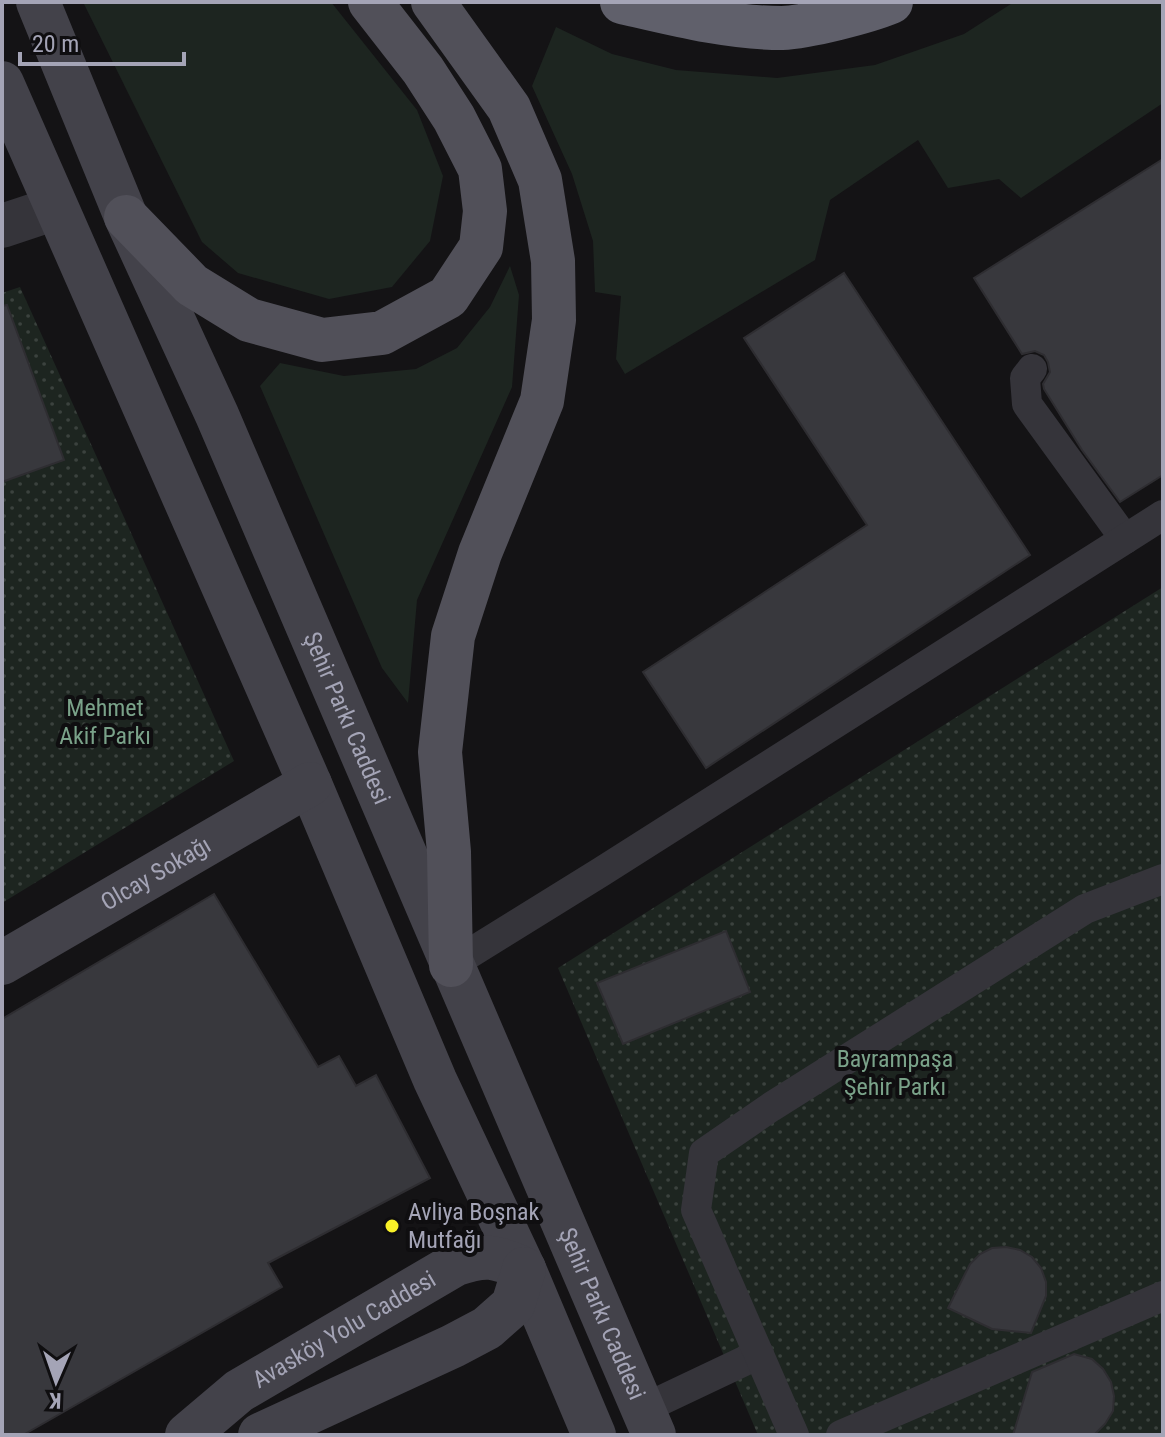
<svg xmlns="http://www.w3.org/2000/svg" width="1165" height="1437" viewBox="0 0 1165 1437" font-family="'Roboto Condensed',sans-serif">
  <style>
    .grass { fill: #1d2520 }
    .park { fill: url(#park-dots) }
    .building { fill: #38383d; stroke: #2e2d31; stroke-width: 2 }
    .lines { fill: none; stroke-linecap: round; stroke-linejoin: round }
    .lane { stroke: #35343a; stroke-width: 30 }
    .street { stroke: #35343a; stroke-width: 44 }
    .secondary { stroke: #43424a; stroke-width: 44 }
    .primary { stroke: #515059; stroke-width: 44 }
    .highway { stroke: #60606b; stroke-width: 44 }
    .poi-dot { fill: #f9f128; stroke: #0f0e10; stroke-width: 3 }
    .labels { text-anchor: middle; stroke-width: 8; stroke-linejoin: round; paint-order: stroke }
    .park-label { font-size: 24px; fill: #7aa289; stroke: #0f0e10 }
    .street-label { font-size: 24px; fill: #a4a4b6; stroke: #0f0e10 }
    .poi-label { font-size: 24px; fill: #a4a4b6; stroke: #0f0e10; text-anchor: start }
  </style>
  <defs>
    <pattern id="park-dots" width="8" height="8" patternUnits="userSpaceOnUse" patternTransform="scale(2)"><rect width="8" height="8" fill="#1d2520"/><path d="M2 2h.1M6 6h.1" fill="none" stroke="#3b423e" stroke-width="1.8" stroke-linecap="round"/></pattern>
  </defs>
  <rect width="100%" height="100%" fill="#141315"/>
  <!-- grass -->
  <g class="grass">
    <polygon points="83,2 331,2 417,110 443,176 430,241 392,287 329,299 238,273 202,242"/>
    <polygon points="1014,2 1163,2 1163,103 1021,198 999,179 948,188 918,140 830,200 815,260 625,374 616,359 621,296 595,292 593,241 572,174 532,86 556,27 612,54 676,70 777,78 875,65 964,34"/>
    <polygon points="510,266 519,295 512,387 417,600 408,703 382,668 260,386 280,363 344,376 416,369 457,348 490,307"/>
  </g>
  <!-- park -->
  <g class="park">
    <polygon points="20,287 234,761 2,903 2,293"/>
    <polygon points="1163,587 1163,1435 758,1435 558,968"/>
  </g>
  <!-- building -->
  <g class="building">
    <polygon points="1163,159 1163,475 1120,502 1082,450 1044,389 1043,384 1050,372 1048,362 1044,355 1035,351 1022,354 974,278"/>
    <polygon points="844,273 1030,555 706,768 643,672 867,525 744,338"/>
    <polygon points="7,305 64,460 2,482 2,306"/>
    <polygon points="214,894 318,1067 339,1056 356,1086 376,1075 430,1178 268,1263 282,1287 23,1435 2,1435 2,1019"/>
    <polygon points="726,931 750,992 623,1044 597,983"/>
    <polygon points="1006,1247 1020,1250 1032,1257 1041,1268 1046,1282 1046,1296 1031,1333 992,1329 948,1308 970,1264 980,1254 992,1248"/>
    <polygon points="1074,1354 1092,1359 1103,1369 1111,1382 1114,1396 1113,1411 1105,1424 1094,1435 1013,1435 1032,1372"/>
  </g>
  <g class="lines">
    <!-- lane -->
    <g class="lane">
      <polyline points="1032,369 1025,378 1027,404 1125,539"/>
      <polyline points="451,965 601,872 1163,515"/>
      <polyline points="643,1409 759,1354"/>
      <polyline points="794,1435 696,1210 704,1153 771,1107 1085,909 1163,879"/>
      <polyline points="841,1435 1163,1296"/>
    </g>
    <!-- street -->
    <polyline class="street" points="2,226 56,208"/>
    <!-- secondary -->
    <g class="secondary">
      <path id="s1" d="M38 2 126 217 217 415 654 1435"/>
      <polyline points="2,83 310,784 435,1080 524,1269 594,1435"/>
      <path id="s2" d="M2 963 310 784"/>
      <path id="s3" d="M187 1435 239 1391 456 1264C487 1254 494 1256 524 1269"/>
      <polyline points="260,1435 453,1346 487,1328 513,1305 524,1269"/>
    </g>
    <!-- primary -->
    <g class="primary">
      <polyline points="433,2 509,108 540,180 553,261 554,320 542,401 480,553 453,636 440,752 449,852 451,965"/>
      <polyline points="126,217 192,285 249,320 322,340 382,333 448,297 481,247 485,211 480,169 454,118 423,70 370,2"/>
    </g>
    <!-- highway -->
    <path class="highway" d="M622 2C674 14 728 28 782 28 808 27 867 12 891 2"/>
  </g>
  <!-- markers -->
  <circle class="poi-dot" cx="392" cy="1226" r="8"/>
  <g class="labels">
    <!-- park labels -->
    <g class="park-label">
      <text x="105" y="716">Mehmet<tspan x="105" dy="28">Akif Parkı</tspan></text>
      <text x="895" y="1067">Bayrampaşa<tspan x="895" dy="28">Şehir Parkı</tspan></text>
    </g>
    <!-- street labels -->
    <g class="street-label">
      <text dy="8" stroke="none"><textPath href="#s1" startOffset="780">Şehir Parkı Caddesi</textPath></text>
      <text dy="8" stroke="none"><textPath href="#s2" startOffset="178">Olcay Sokağı</textPath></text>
      <text dy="8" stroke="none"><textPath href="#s1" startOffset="1428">Şehir Parkı Caddesi</textPath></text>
      <text dy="8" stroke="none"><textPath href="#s3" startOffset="190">Avasköy Yolu Caddesi</textPath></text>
    </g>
    <!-- poi labels -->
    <g class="poi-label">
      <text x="408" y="1220">Avliya Boşnak<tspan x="408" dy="28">Mutfağı</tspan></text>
    </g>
  </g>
  <!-- border -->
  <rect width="1165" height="1437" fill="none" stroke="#a4a4b6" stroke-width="8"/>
  <!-- north arrow -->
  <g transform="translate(56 1381) rotate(182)" stroke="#0f0e10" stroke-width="6" paint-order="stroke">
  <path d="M0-6L14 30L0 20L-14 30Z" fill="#a4a4b6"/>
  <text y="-12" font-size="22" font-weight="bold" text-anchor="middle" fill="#a4a4b6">K</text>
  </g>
  <!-- scale -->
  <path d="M20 52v12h164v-12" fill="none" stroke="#a4a4b6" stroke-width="4"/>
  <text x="32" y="52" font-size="24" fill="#a4a4b6" stroke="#0f0e10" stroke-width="6" paint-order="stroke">20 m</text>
</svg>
